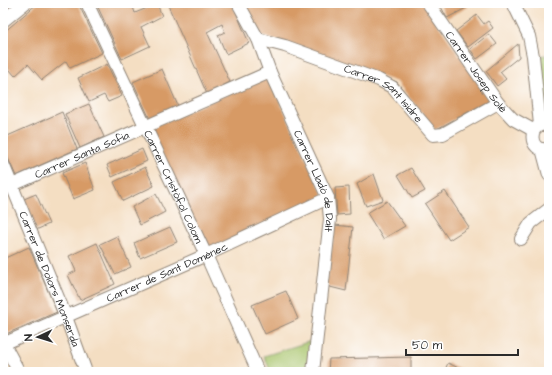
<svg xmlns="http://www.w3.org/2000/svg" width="552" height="375" viewBox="0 0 552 375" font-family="'Architects Daughter',sans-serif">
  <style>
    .green { fill: #a8c46b; stroke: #6a784b }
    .building { fill: #d79a65 }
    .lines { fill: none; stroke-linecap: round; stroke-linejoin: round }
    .street-casing { stroke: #908476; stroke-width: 14 }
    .street { stroke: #fff; stroke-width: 12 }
    .labels { text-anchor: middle; stroke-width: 3; stroke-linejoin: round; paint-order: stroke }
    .street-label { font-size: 11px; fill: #2b2b2b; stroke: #fff }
  </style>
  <rect width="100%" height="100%" fill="#fff"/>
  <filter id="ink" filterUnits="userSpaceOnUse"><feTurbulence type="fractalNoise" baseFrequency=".025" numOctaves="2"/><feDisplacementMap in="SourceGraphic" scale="8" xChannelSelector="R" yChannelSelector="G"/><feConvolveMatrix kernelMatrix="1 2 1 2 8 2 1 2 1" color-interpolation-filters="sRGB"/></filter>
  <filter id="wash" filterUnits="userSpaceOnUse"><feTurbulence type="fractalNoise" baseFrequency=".012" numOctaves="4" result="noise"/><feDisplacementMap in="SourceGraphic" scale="16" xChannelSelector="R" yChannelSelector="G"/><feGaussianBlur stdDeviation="0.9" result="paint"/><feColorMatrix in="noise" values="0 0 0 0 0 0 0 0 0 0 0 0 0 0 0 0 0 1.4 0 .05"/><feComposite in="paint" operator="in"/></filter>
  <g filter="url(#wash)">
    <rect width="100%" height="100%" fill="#f4dec2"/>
    <!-- green -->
    <g class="green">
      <polygon points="545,55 549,57 549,124 541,123 535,57"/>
      <polygon points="311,341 307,372 271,372 264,356"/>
    </g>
    <g id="blocks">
      <!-- building -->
      <g class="building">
        <polygon points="3,3 20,3 3,17"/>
        <polygon points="38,3 78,3 102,53 70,68 66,61 42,80 28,64 15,76 3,62 3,33"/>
        <polygon points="96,3 134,3 132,4 135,13 157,4 162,16 141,27 150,46 122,59"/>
        <polygon points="167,3 232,3 249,43 226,54 218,35 225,32 222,24 207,32 230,82 207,94"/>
        <polygon points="243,3 423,3 490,100 435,130 397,82 260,35"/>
        <polygon points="439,3 465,3 468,7 447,18"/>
        <polygon points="477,15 484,24 488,21 493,28 468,47 456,31"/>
        <polygon points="489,34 497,44 477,59 470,49"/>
        <polygon points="518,44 519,57 500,72 506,79 497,86 486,71"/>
        <polygon points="107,64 122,96 108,102 104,95 89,102 78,78"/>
        <polygon points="162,69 178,106 150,119 133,82"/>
        <polygon points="268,76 324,196 207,251 150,128"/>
        <polygon points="89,104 104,137 80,148 65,114"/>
        <polygon points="62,112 77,149 16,176 3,147 3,138"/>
        <polygon points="142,149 147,161 112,177 107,165"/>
        <polygon points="85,163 95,190 73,199 62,173"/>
        <polygon points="145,167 154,186 123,201 114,182"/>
        <polygon points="411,168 425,191 412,198 398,175"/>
        <polygon points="374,174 383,200 366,206 357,184"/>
        <polygon points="349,187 350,214 337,215 335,188"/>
        <polygon points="445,191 469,227 449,240 425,204"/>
        <polygon points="36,194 49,224 36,230 24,199"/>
        <polygon points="156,194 165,212 140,225 132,207"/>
        <polygon points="387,201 405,226 383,239 367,213"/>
        <polygon points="335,225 353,227 346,291 326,286"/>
        <polygon points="170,227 177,242 140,258 134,243"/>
        <polygon points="117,236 131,267 115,274 100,244"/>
        <polygon points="97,243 115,284 80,300 68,275 76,271 69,256"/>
        <polygon points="29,247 57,312 6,334 3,327 3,259"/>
        <polygon points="286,291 298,319 265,334 252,305"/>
        <polygon points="411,357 411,372 328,372 329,359"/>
        <polygon points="448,363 467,372 444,372"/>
      </g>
    </g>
  </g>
  <g filter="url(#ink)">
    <use href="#blocks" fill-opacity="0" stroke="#908476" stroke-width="1"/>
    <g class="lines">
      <defs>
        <g id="street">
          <path id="s1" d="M87 3 206 255 258 372"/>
          <path id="s2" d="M238 3 258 39 270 72 328 198 330 219 313 372"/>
          <path id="s3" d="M428 3 498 103 513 119 533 130"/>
          <polyline points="513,3 529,36 533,56 540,125"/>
          <polyline points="3,21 25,3"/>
          <path id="s4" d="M258 39 285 46 379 80 392 87 433 135 443 134 498 103"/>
          <path d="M549 125C527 120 527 154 549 149"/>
          <polyline points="542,149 549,175"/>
          <path id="s5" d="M3 164 66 317 86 372"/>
          <path id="s6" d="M3 189 270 72"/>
          <polyline points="521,239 531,223 549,209"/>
          <polyline points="3,342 19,372"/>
          <path id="s7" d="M3 344 206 255 328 198"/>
        </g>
      </defs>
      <!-- street casing -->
      <use href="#street" class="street-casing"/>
      <!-- street -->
      <use href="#street" class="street"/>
    </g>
  </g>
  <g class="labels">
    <!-- street labels -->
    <g class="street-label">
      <text dy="4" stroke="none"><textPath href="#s3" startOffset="84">Carrer Josep Solé</textPath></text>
      <text dy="4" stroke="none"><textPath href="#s4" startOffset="139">Carrer Sant Isidre</textPath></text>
      <text dy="4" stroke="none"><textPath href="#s6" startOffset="86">Carrer Santa Sofia</textPath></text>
      <text dy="4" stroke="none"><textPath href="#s2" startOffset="195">Carrer Lladó de Dalt</textPath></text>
      <text dy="4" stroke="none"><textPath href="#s1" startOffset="203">Carrer Cristòfol Colom</textPath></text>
      <text dy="4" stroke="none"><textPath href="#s7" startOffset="179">Carrer de Sant Domènec</textPath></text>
      <text dy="4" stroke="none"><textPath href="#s5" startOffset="124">Carrer de Dolors Monserda</textPath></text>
    </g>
  </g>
  <!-- margin -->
  <rect width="552" height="375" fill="none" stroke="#fff" stroke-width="16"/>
  <!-- north arrow -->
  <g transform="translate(38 337) rotate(266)" stroke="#ffffff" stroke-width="3" paint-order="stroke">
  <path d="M0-3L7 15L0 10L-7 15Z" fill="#2b2b2b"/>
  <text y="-6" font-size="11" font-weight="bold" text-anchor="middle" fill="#2b2b2b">N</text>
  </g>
  <!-- scale -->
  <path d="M406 349v6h112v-6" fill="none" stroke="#2b2b2b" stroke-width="2"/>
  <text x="412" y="349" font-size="12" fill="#2b2b2b" stroke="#ffffff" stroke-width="3" paint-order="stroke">50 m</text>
</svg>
